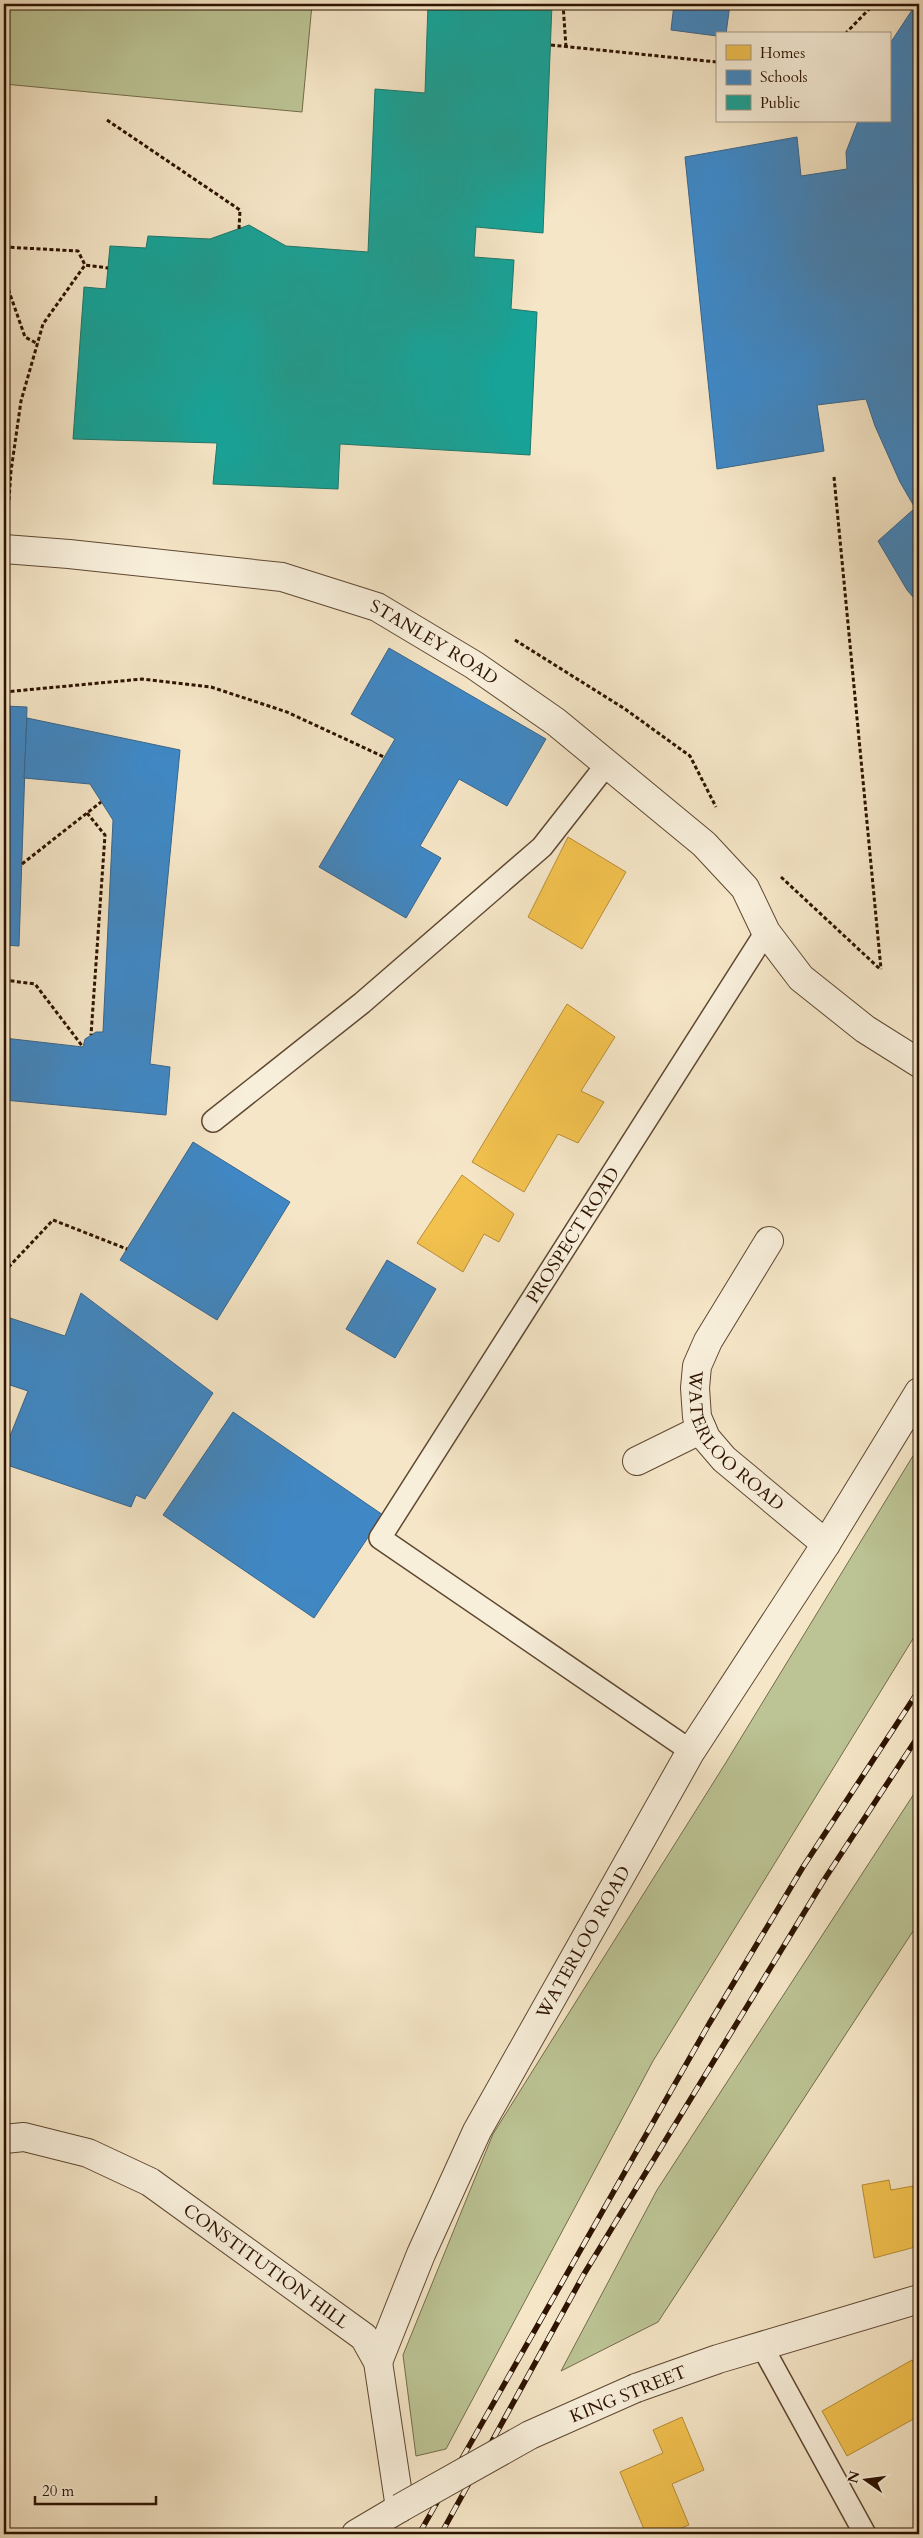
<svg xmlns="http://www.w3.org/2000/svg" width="923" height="2538" viewBox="0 0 923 2538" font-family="Cardo,serif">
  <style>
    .green { fill: #bcc495; stroke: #746c4a }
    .homes { fill: #f2c14e; stroke: #b78d37 }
    .schools { fill: #3f88c5; stroke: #3a658a }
    .public { fill: #17a398; stroke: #1e786a }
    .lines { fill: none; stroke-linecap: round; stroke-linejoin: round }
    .service-casing { stroke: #5f4832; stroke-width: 24 }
    .minor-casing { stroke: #5f4832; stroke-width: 30 }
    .tertiary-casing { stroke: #5f4832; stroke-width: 30 }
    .path { stroke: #2d1300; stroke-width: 3; stroke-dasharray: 4 2.5; stroke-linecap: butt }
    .service { stroke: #f8efdb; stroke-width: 21 }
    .minor { stroke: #f8efdb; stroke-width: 28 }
    .tertiary { stroke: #f8efdb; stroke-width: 28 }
    .rail-casing { stroke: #2d1300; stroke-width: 5.5 }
    .rail { stroke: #f8efdb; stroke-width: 4; stroke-dasharray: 11; stroke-linecap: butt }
    .tertiary-bridge-casing { stroke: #5f4832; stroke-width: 30; stroke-linecap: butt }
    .tertiary-bridge { stroke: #f8efdb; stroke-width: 28 }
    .labels { text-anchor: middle; stroke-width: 5; stroke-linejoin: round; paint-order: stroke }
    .street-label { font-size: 18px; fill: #2d1300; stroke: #f8efdb }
  </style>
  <rect width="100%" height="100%" fill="#f5e6c7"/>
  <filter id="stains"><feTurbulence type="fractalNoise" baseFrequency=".004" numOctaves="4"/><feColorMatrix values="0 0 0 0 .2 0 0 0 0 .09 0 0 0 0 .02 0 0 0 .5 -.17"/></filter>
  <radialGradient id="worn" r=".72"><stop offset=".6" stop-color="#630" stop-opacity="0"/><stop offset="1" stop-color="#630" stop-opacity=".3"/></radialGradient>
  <!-- green -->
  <g class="green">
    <polygon points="4,4 312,4 302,112 4,84"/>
    <polygon points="919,1446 919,1629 653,2061 446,2449 416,2456 403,2355 493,2134 725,1764"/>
    <polygon points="919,1786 919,1922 658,2322 561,2371 657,2190"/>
  </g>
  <!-- homes -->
  <g class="homes">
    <polygon points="568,837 626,872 582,949 528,917"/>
    <polygon points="567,1004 615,1037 581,1091 604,1102 578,1143 558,1134 524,1192 472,1162"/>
    <polygon points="462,1175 514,1214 499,1242 484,1234 463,1272 417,1243"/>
    <polygon points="889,2180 891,2190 919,2185 919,2246 874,2258 862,2185"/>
    <polygon points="912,2360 919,2374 919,2416 847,2456 822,2411"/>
    <polygon points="682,2417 704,2470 672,2484 689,2525 667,2534 646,2534 620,2472 663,2453 653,2430"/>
  </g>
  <!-- schools -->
  <g class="schools">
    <polygon points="674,4 730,4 726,34 717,34 717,36 671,30"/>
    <polygon points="916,4 919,4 919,604 907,590 878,541 915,508 900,482 875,426 866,399 817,405 824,451 717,469 685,157 797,137 801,176 847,169 846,152 858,121 889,121 889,45"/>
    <polygon points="389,648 546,739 507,806 459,779 420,846 441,858 406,918 319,867 395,739 351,714"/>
    <polygon points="4,706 27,707 19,946 4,945"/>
    <polygon points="27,718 180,750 150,1064 170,1067 166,1115 4,1100 4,1038 83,1047 85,1039 96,1032 103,1032 113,820 90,784 24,778"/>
    <polygon points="193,1142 290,1202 217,1320 120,1260"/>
    <polygon points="387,1260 436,1289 395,1358 346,1329"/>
    <polygon points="81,1293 213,1393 145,1499 136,1495 131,1507 4,1464 4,1451 28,1391 4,1383 4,1316 65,1336"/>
    <polygon points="233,1412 383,1515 314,1618 163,1515"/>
  </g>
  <!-- public -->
  <polygon class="public" points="428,4 552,4 543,233 476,227 474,257 514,260 511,309 537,312 530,455 340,444 338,489 213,484 217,443 73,439 84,287 106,289 110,246 146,248 148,236 210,239 249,225 286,246 368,252 375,89 425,93"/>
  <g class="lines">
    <defs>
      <g id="service">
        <polyline points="213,1121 362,1003 542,847 607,764"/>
        <path id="s1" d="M691 1751 380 1538 766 932"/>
        <polyline points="762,2346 865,2534"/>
      </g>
      <g id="minor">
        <path id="s2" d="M4 549 69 554 282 577 377 607 474 665 556 722 704 844 745 888 766 932 801 978 865 1029 919 1063"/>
        <path id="s3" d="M769 1241 708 1341 697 1366 695 1388 697 1417 706 1438 724 1459 826 1544"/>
        <polyline points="637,1461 702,1429"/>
        <path id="s4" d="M4 2139 24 2137 88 2153 150 2182 364 2337 378 2362 400 2508"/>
        <path id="s5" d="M378 2362 421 2254 477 2131 691 1751 826 1544 919 1392"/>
      </g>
      <g id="tertiary">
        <polyline points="636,2388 718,2359 919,2299"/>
        <polyline points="356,2534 400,2508"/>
      </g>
    </defs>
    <!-- service casing -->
    <use href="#service" class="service-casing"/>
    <!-- minor casing -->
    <use href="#minor" class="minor-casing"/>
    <!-- tertiary casing -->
    <use href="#tertiary" class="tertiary-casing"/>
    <!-- path -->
    <g class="path">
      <polyline points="563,4 566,47"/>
      <polyline points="904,4 914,6"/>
      <polyline points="845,34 874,4"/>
      <polyline points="551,45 717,62"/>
      <polyline points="107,120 240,210 239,229"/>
      <polyline points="4,247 78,251 85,265"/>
      <polyline points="4,277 25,337 38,344"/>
      <polyline points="834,477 881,969"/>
      <polyline points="8,513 11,471 21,401 43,324 85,265 108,268"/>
      <polyline points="515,640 625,709 690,756 716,807"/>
      <polyline points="4,692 142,679 211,687 287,712 384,757"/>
      <polyline points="87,813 105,835 91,1035"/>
      <polyline points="22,864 101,802"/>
      <polyline points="781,877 881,970"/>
      <polyline points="4,980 35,984 83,1047"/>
      <polyline points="4,1272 53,1220 127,1249"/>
    </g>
    <!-- service -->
    <use href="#service" class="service"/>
    <!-- minor -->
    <use href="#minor" class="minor"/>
    <!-- tertiary -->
    <use href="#tertiary" class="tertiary"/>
    <defs>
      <g id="rail">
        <polyline points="419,2534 709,2024 803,1867 919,1690"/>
        <polyline points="441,2534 584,2274 824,1880 919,1735"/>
      </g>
    </defs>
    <!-- rail casing -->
    <use href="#rail" class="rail-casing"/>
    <!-- rail -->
    <use href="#rail" class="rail"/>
    <defs>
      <polyline id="tertiary-bridge" points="400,2508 530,2435 636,2388"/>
    </defs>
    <!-- tertiary-bridge casing -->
    <use href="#tertiary-bridge" class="tertiary-bridge-casing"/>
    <!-- tertiary-bridge -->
    <use href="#tertiary-bridge" class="tertiary-bridge"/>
  </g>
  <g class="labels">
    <!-- street labels -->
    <g class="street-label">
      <text dy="6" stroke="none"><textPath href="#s2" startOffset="446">STANLEY ROAD</textPath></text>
      <text dy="6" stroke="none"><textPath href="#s1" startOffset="736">PROSPECT ROAD</textPath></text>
      <text dy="6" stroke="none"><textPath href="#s3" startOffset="235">WATERLOO ROAD</textPath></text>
      <text dy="6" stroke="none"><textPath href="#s5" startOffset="468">WATERLOO ROAD</textPath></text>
      <text dy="6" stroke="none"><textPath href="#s4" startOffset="298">CONSTITUTION HILL</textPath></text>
      <text transform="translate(628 2394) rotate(-22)" y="6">KING STREET</text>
    </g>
  </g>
  <!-- margin -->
  <rect width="923" height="2538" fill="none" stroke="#f5e6c7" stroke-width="20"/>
  <rect x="5" y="5" width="913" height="2528" fill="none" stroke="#2d1300" stroke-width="2.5"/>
  <rect x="10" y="10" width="903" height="2518" fill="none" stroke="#2d1300"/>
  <!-- legend -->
  <rect x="716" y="32" width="175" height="90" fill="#f8efdb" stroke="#a79783"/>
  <rect x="726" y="45" width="25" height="15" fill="#f2c14e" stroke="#a79783"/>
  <text x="760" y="58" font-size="15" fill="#2d1300">Homes</text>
  <rect x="726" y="70" width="25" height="15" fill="#3f88c5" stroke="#a79783"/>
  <text x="760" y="82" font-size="15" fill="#2d1300">Schools</text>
  <rect x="726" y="95" width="25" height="15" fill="#17a398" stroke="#a79783"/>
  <text x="760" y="108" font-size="15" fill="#2d1300">Public</text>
  <!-- north arrow -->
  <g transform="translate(866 2480) rotate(284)" stroke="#f8efdb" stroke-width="4" paint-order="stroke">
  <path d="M0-4L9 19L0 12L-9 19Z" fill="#2d1300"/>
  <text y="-8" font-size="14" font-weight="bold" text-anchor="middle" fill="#2d1300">N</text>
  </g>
  <!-- scale -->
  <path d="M35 2496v8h121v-8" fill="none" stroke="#2d1300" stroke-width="2.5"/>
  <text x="42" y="2496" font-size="15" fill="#2d1300" stroke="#f8efdb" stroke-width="4" paint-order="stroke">20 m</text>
  <rect width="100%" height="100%" filter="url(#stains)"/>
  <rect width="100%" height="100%" fill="url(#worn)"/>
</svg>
